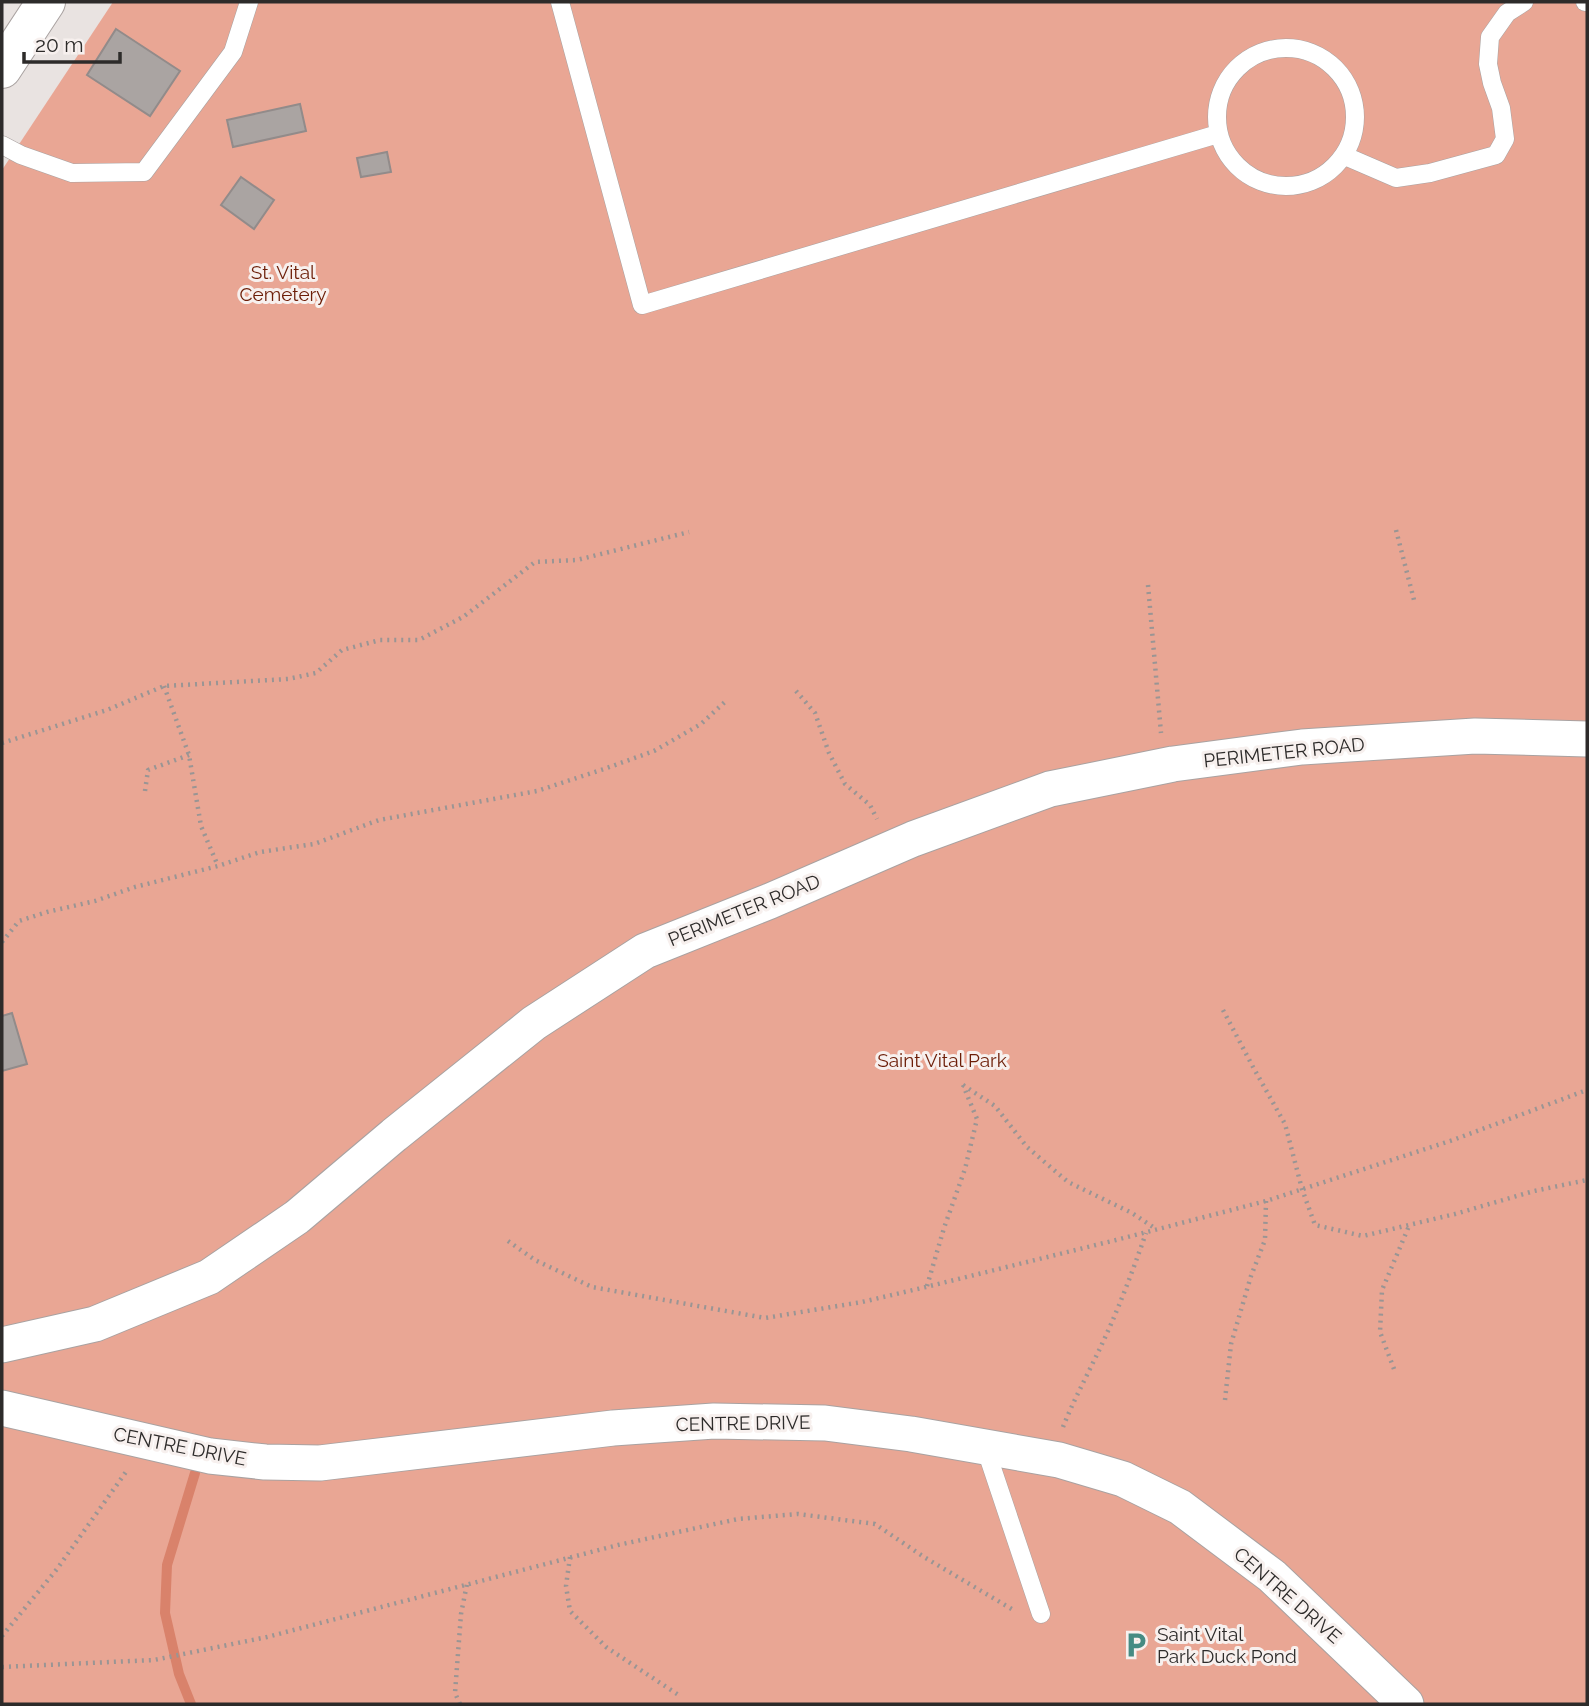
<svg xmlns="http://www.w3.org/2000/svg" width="1589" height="1706" viewBox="0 0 1589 1706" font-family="Raleway,sans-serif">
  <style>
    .green { fill: #e9a694 }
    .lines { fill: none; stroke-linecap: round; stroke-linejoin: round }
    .stream { stroke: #d9826b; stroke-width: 10 }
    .building { fill: #aaa4a2; stroke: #928b8a; stroke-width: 2 }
    .lane-casing { stroke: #a9a2a1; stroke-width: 19 }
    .street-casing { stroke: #a9a2a1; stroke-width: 37 }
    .secondary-casing { stroke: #a9a2a1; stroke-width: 40 }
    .path { stroke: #9a9594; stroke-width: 4.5; stroke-dasharray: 2 5; stroke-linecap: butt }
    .lane { stroke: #fff; stroke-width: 18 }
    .street { stroke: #fff; stroke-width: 35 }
    .secondary { stroke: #fff; stroke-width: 38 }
    .labels { text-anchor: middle; stroke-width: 6; stroke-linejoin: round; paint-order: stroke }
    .park-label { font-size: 19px; fill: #6c1d07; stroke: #f7f0ee }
    .street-label { font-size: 19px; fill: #2d2b2a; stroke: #f7f0ee }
    .poi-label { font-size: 19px; fill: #2d2b2a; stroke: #f7f0ee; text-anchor: start }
  </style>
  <rect width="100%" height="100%" fill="#e9e3e1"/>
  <!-- green -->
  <polygon class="green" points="113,2 1587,2 1587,1704 2,1704 2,170"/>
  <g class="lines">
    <!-- stream -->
    <polyline class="stream" points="191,1704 179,1674 165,1613 167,1565 195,1473"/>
  </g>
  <!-- building -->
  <g class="building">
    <polygon points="116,29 180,71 150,116 87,75"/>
    <polygon points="300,104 306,131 233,147 227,120"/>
    <polygon points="387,152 391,172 361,177 357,158"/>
    <polygon points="241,177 274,200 254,229 221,205"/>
    <polygon points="12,1013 27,1064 2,1071 2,1016"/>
  </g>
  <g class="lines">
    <defs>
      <g id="lane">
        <polyline points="560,2 642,305 1218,134"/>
        <polyline points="1585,2 1587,2"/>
        <circle cx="1286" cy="117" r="69"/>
        <polyline points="2,145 21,155 72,173 144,172 233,52 249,2"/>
        <polyline points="1345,156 1396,178 1430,173 1496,155 1505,139 1501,108 1492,83 1488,64 1490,37 1507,13 1524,2"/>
        <polyline points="985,1447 1041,1614"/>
      </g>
      <g id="street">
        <polyline points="2,1345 95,1324 209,1277 297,1217 394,1135 534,1023 645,951 770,901 913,839 1050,789 1173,764 1302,747 1475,736 1587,739"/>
        <polyline points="2,1408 210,1456 265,1462 320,1463 613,1428 714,1421 825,1423 911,1434 1059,1460 1123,1479 1180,1507 1272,1576 1406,1704"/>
      </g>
      <polyline id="secondary" points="2,69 46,2"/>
    </defs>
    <!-- lane casing -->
    <use href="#lane" class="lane-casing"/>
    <!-- street casing -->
    <use href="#street" class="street-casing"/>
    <!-- secondary casing -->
    <use href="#secondary" class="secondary-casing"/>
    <!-- path -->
    <g class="path">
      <polyline points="1396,530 1414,600"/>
      <polyline points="1148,585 1161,733"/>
      <polyline points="164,686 189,755 201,826 218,866"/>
      <polyline points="796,691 815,713 829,753 845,784 870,805 877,819"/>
      <polyline points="2,743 107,710 164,686 288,679 316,673 342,650 380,640 419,640 463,617 535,562 577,560 689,532"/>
      <polyline points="145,791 148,770 189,755"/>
      <polyline points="2,942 19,921 47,912 95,901 135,887 218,866 260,852 314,844 379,820 537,791 604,769 654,751 701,724 727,700"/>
      <polyline points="1223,1010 1253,1067 1285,1124 1302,1189 1315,1225 1363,1236 1455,1214 1534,1191 1587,1180"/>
      <polyline points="963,1085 995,1106 1027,1147 1068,1182 1132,1213 1156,1229"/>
      <polyline points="508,1241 535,1260 592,1287 765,1318 862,1302 926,1287 1116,1240 1266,1201 1453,1140 1587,1090"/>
      <polyline points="927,1286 944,1228 965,1169 977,1119 963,1085"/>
      <polyline points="1394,1369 1380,1332 1382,1290 1409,1226"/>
      <polyline points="1225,1400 1231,1344 1251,1276 1265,1240 1266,1201"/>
      <path d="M1063 1427C1074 1399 1089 1372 1102 1344 1119 1308 1133 1270 1146 1233"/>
      <polyline points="570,1557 566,1586 570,1611 606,1647 680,1696"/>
      <polyline points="2,1636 57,1569 128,1469"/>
      <polyline points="2,1667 154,1660 267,1637 618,1545 738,1519 798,1514 875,1524 924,1557 1015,1611"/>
      <polyline points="460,1704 455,1693 461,1614 467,1584"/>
    </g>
    <!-- lane -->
    <use href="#lane" class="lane"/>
    <!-- street -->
    <use href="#street" class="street"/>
    <!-- secondary -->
    <use href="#secondary" class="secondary"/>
  </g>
  <!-- icons -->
  <defs>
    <symbol id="parking-bare" viewBox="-9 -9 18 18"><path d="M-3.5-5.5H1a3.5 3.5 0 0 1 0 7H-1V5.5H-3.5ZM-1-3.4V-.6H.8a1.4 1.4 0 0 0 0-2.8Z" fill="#458b83" stroke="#f7f0ee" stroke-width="2.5" paint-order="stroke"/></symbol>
  </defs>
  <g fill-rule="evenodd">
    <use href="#parking-bare" x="1117" y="1626" width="38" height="38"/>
  </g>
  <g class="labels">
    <!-- park labels -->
    <g class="park-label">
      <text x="283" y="279">St. Vital<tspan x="283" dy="22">Cemetery</tspan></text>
      <text x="942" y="1067">Saint Vital Park</text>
    </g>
    <!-- street labels -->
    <g class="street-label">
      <text transform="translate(1284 752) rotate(-6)" y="7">PERIMETER ROAD</text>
      <text transform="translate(744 910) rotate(-22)" y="7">PERIMETER ROAD</text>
      <text transform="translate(743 1423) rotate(-1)" y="7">CENTRE DRIVE</text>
      <text transform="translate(180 1446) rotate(11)" y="7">CENTRE DRIVE</text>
      <text transform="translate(1288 1595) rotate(41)" y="7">CENTRE DRIVE</text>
    </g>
    <!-- poi labels -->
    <g class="poi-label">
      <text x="1157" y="1641">Saint Vital<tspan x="1157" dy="22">Park Duck Pond</tspan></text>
    </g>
  </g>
  <!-- border -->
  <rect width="1589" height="1706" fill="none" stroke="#2d2b2a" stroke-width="7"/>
  <!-- scale -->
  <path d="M24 52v10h96v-10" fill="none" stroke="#2d2b2a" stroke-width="3.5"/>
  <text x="35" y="52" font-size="21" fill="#2d2b2a" stroke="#f7f0ee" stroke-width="5" paint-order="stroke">20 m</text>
</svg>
